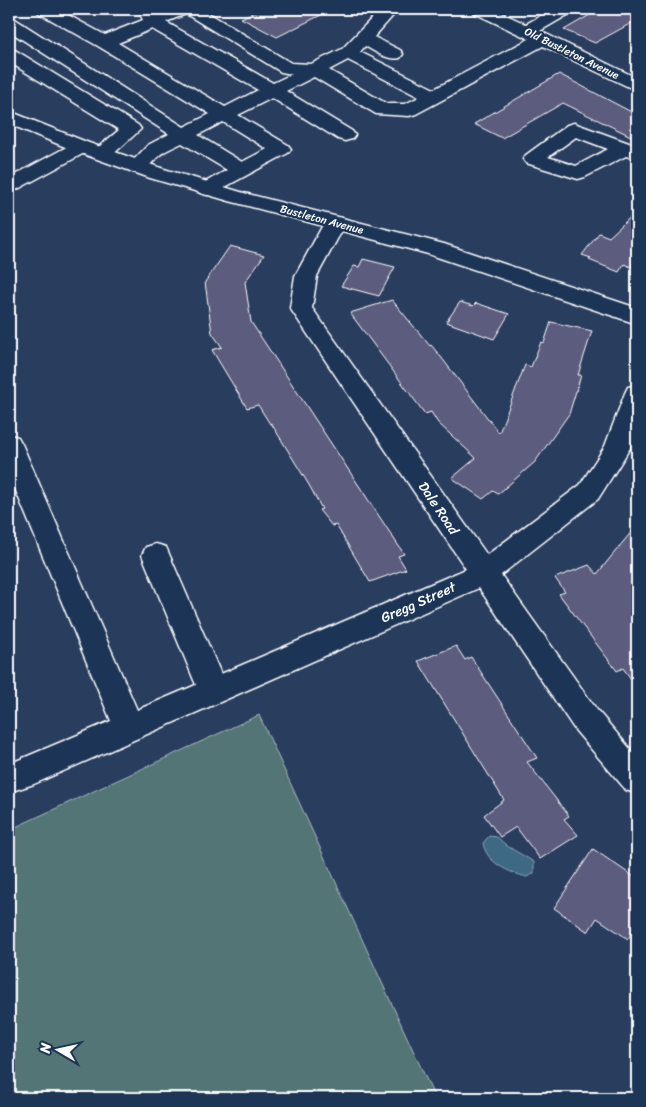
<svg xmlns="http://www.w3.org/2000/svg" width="646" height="1107" viewBox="0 0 646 1107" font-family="Sriracha,sans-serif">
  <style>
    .green { fill: #537575; stroke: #a9baba }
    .water { fill: #3e6985; stroke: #8ba5b6 }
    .building { fill: #5b5b7e; stroke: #fff }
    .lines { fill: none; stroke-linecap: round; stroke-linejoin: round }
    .minor-casing { stroke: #fff; stroke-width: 3 }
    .major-casing { stroke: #fff; stroke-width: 3 }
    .minor { fill: #1d3557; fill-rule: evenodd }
    .major { fill: #1d3557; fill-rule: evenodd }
    .labels { text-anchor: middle; stroke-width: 4.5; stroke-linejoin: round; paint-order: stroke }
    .far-street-label { font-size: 11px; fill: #fff; stroke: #1d3557 }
    .street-label { font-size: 14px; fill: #fff; stroke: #1d3557 }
  </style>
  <rect width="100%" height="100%" fill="#293d5f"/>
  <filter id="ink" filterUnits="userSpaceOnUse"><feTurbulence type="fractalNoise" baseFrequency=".02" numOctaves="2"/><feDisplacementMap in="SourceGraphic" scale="10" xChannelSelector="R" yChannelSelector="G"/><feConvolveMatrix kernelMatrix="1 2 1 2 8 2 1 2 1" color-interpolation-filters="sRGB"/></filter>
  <g filter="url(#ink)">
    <!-- green -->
    <polygon class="green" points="259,715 435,1098 9,1098 9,830"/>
    <!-- water -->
    <path class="water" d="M489 836 497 837 507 846 534 862V873L527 877C510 873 486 863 483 843Z"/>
    <!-- building -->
    <g class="building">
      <polygon points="261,9 333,9 277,37 241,18"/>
      <polygon points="600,9 637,9 637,20 595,43 564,30"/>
      <polygon points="559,74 637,115 637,139 563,103 502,138 474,124"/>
      <polygon points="637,211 637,257 631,267 624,264 619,272 589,260 591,258 582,255 599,233 609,237"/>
      <polygon points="230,246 264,255 245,282 251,322 404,554 398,556 406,569 370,582 336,525 332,526 319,510 322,509 309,485 271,423 270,424 258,405 247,408 212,350 222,347 212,333 205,282"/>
      <polygon points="363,259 395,267 379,296 341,286 354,266 359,267"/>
      <polygon points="392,300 430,346 431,345 441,357 499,433 525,365 531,367 541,342 544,343 551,322 592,331 578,375 581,375 569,414 535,462 498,494 493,491 483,499 452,478 476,458 438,423 431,412 425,414 350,313"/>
      <polygon points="460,302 473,306 476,303 509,314 494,339 446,322"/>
      <polygon points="637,525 637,687 623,668 617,671 582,625 559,594 565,592 555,578 589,565 597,574"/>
      <polygon points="456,646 465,660 471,657 537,758 527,762 569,816 564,819 578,835 540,859 516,827 500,837 484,815 504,800 418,661"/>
      <polygon points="593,849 637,879 637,924 628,939 597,918 588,932 554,908"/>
    </g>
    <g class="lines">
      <defs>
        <g id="minor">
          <path d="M36 9H57L105 35 143 20 138 9H154L157 14 170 9H202L291 63 311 64 342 49 381 9H399L374 37 400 50 403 54 400 58C388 61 376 52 365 46L360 52 434 89 529 39 474 13 472 9H493L526 24 553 9H573L571 13 540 31 637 78V91L543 46 416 114 409 116 376 114 314 77 286 91 352 131 355 135 352 139 345 141 338 139 272 98 238 115 288 145 291 149 288 153 214 193 207 195 200 193 197 189 200 185 227 170 182 143C176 146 169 149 164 152 151 160 147 176 130 171L127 167 148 145 169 134 9 31V18L15 19 184 127 210 114 98 46 39 13ZM186 14 281 72 292 74 273 83 166 22ZM152 29 258 90 225 107 118 43ZM348 60 419 97 405 104H387L329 70ZM223 122 267 149 242 162 198 135Z"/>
          <polygon points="9,49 15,50 138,125 141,129 109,158 102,160 95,158 92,154 95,150 119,130 9,62"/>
          <path d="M574 123 637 146V159L626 156 585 177 578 179 526 163 523 159 526 155 567 125ZM576 137 608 149 576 166 548 157Z"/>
          <polygon points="81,141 88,143 91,147 88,151 16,190 9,192 9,178 74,143"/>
          <polygon points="335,217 343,218 346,223 317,276 312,308 487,555 580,485 605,446 625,393 628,387 637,385 637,427 630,448 598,499 501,575 597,710 637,757 637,794 626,790 575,730 479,588 34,784 9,792 9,764 111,721 9,474 9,435 18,437 22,444 137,710 196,685 142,555 146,547 156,544 166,547 221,674 466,569 290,308 295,276 324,223 327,218"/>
        </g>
        <polygon id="major" points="9,111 89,143 164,169 244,193 444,244 637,308 637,324 428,254 229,201 150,178 75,151 9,124"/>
      </defs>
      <!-- minor casing -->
      <use href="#minor" class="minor-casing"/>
      <!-- major casing -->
      <use href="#major" class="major-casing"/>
      <!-- minor -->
      <use href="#minor" class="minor"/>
      <!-- major -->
      <use href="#major" class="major"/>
    </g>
  </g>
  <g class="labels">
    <!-- far-street labels -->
    <g class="far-street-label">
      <text transform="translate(572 53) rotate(26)" y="4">Old Bustleton Avenue</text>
      <text transform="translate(322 219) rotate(15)" y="4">Bustleton Avenue</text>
    </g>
    <!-- street labels -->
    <g class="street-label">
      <text transform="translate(439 508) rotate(56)" y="5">Dale Road</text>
      <text transform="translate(418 602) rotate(-24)" y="5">Gregg Street</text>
    </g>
  </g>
  <!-- margin -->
  <rect width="646" height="1107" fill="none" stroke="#1d3557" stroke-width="30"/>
  <rect x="15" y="15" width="616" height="1077" fill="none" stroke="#fff" stroke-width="2" filter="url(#ink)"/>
  <!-- north arrow -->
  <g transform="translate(58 1050) rotate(279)" stroke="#1d3557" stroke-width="4" paint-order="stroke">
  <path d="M0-4L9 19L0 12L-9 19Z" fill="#ffffff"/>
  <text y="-8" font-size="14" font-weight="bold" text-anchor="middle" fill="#ffffff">N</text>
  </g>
</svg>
